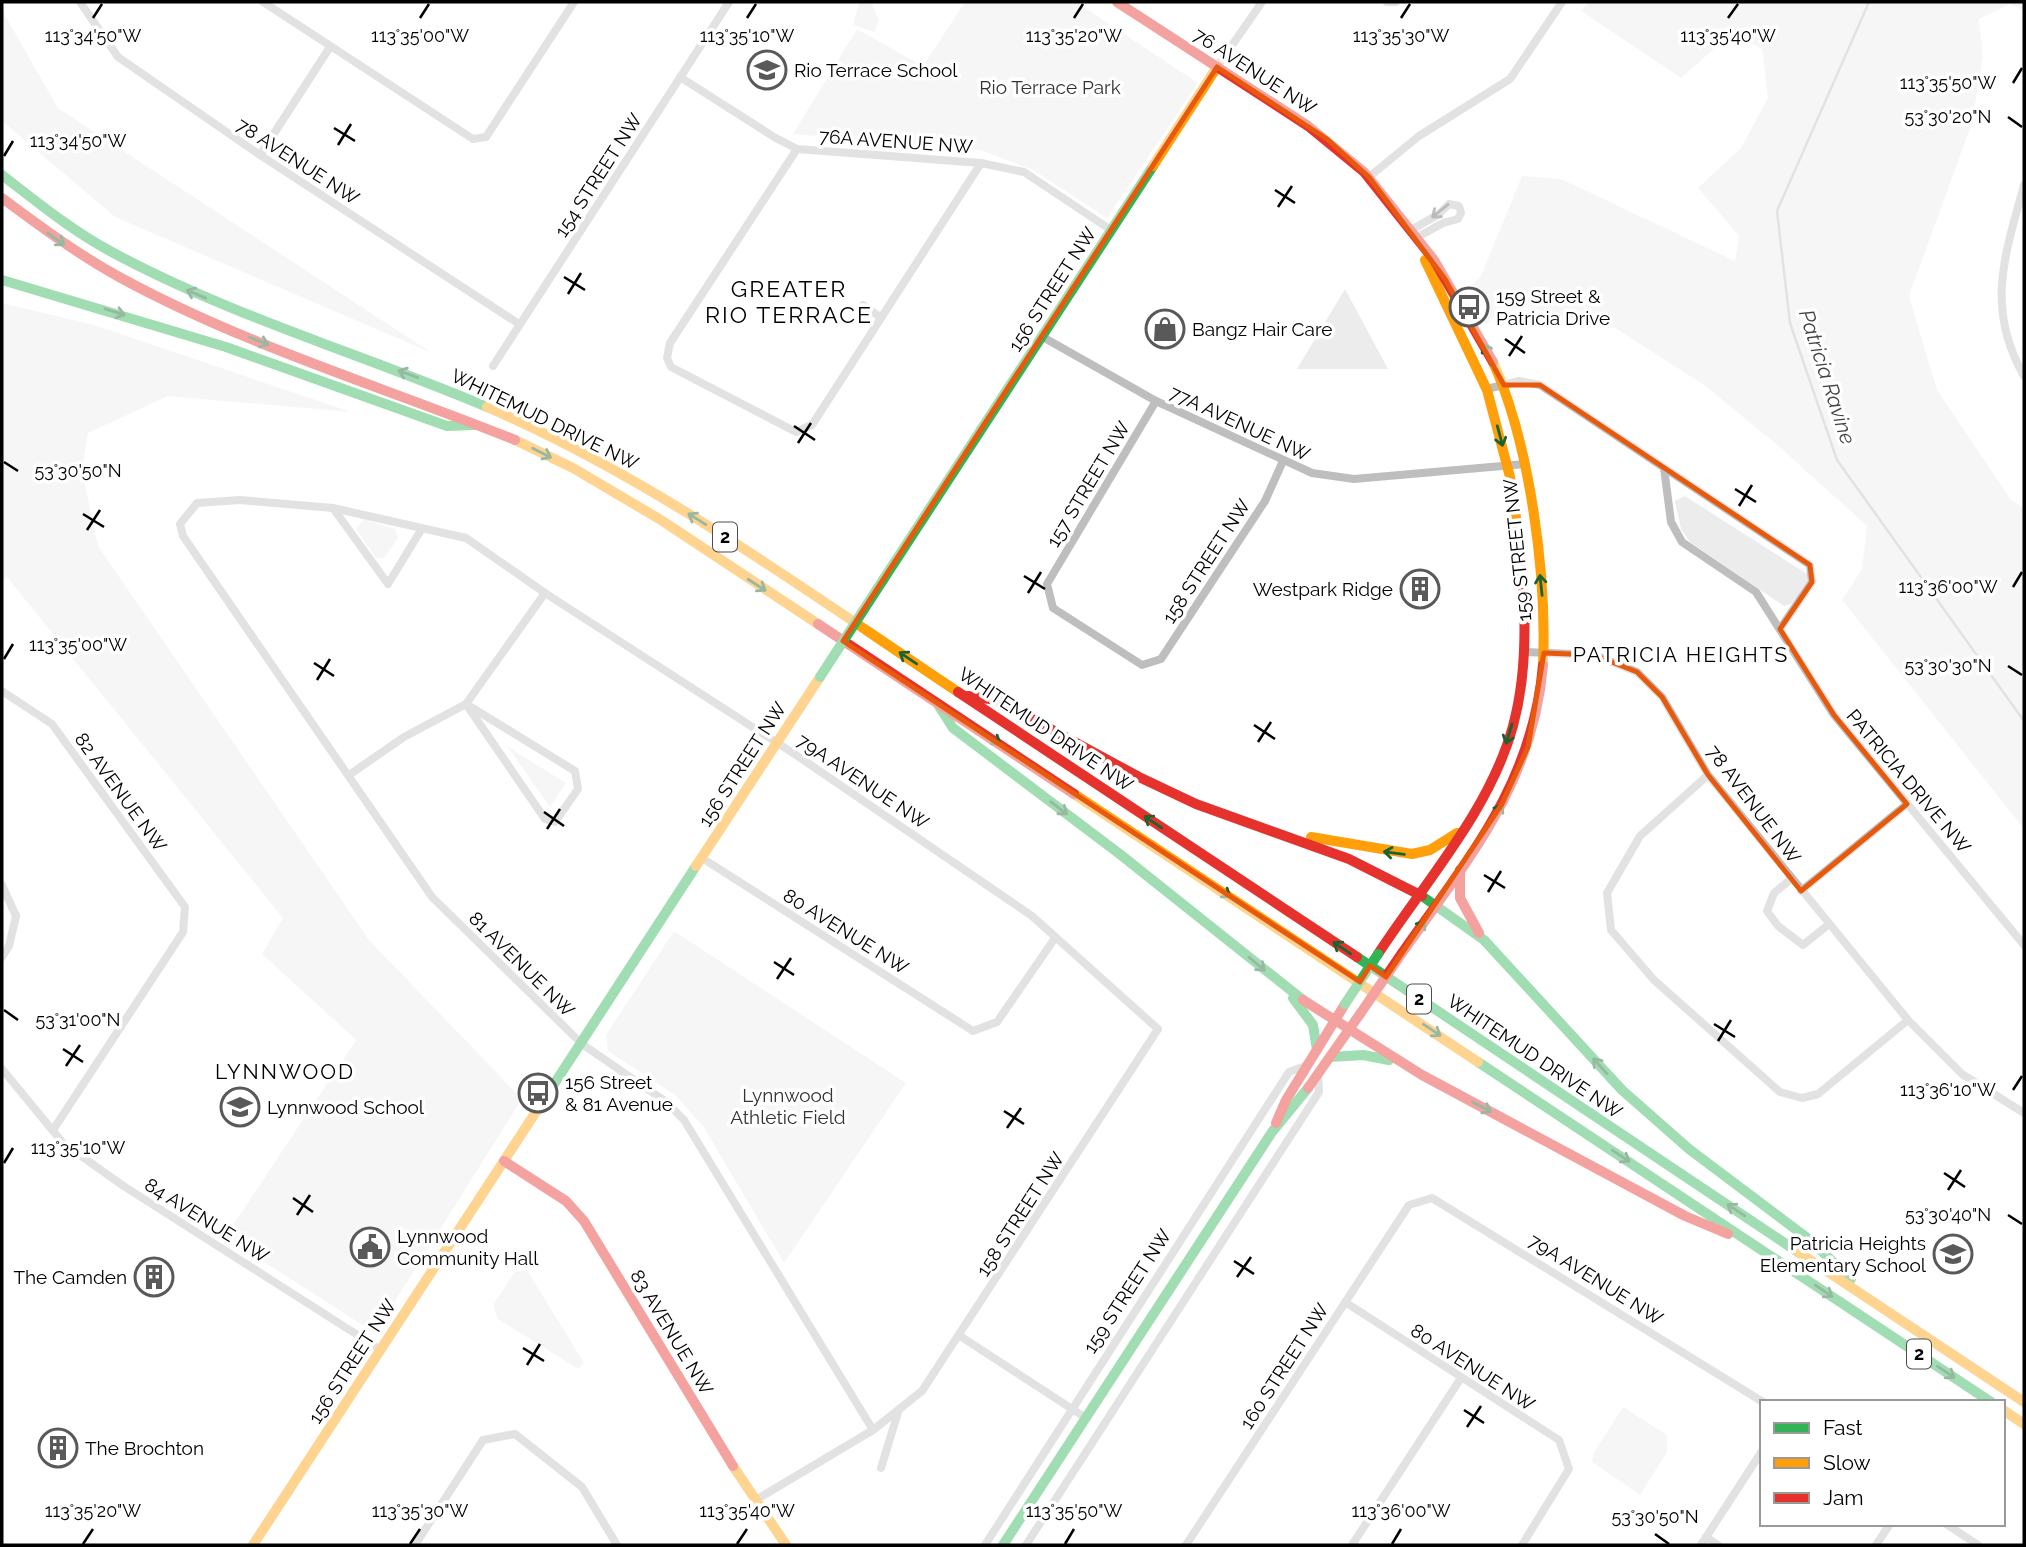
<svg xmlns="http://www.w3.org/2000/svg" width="2026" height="1547" viewBox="0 0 2026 1547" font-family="Raleway,sans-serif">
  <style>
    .green { fill: #ececec }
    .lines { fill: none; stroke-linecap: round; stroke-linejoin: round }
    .stream { stroke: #bfbfbf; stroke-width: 2.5 }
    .street { stroke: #bebebe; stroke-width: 8 }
    .fast { stroke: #30b455; stroke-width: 10 }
    .slow { stroke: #ff9f0a; stroke-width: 10 }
    .jam { stroke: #e5322d; stroke-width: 10 }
    .fast-bridge { stroke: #30b455; stroke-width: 10 }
    .jam-bridge { stroke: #e5322d; stroke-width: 10 }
    .oneway { stroke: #686868 }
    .oneway2 { stroke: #1a632f }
    .marked { fill: none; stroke: #e8590c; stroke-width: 5; stroke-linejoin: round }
    .ticks { fill: none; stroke: #000; stroke-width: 2.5 }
    .labels { text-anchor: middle; stroke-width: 7; stroke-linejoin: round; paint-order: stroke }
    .shield { fill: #fff; stroke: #4c4c4c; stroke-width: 2 }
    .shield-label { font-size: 18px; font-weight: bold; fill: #000 }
    .poi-label { font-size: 19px; fill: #000; stroke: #fff; text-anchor: start }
    .street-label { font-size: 19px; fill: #000; stroke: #fff }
    .park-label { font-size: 19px; fill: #333; stroke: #fff }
    .water-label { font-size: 21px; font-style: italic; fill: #444; stroke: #fff }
    .neighbourhood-label { font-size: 21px; letter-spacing: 2px; fill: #000; stroke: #fff }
    .quarter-label { font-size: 23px; letter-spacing: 2px; fill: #000; stroke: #fff }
    .ticks-label { font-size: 18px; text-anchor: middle; fill: #000; stroke: #fff; stroke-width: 7; stroke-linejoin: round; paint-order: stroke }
  </style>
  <rect width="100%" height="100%" fill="#fff"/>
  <!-- green -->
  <g class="green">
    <polygon points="859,2 872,3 879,21 874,32 853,25"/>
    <polygon points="965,2 1076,2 1198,83 1107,218 1033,170 980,150 793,134 857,29 923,66"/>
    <polygon points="1588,2 2024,2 2024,11 2010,4 1979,19 1983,56 1972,123 1909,296 1937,390 2011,500 2024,508 2024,829 1842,600 1862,569 1867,526 1776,444 1704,385 1615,328 1565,324 1513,296 1486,325 1468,290 1481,276 1522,176 1561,179 1735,261 1739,236 1698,188 1741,148 1768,98 1762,49 1732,33 1681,78 1581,11"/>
    <polygon points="2,10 58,108 432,353 115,217 2,121"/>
    <polygon points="1345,289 1388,369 1297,369"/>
    <polygon points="2,303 94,325 351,412 168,396 88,433 82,470 98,546 369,940 522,1099 375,1333 225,1237 356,1040 262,954 283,918 6,576 2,583"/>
    <polygon points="1685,496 1807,574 1808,584 1791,604 1784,606 1690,542 1681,529 1675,501"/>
    <polygon points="364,519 395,529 398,538 384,558 376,558 356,529"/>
    <polygon points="507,746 566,783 550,807"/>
    <polygon points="674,931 906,1083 784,1263 703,1126 675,1095 608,1051 606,1035"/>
    <polygon points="527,1270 584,1363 578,1369 498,1319 493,1305 515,1272"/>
    <polygon points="1623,1407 1667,1435 1667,1452 1640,1495 1592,1462 1593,1454"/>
  </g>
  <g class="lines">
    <!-- stream -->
    <polyline class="stream" points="1869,2 1777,211 1790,323 1837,460 2024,721"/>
    <!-- street -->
    <g class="street">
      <polyline points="80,2 118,57 260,155 519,324"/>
      <polyline points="263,2 473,139 486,137 574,2"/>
      <polyline points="1387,2 1396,2"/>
      <polyline points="1217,67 1262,2"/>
      <polyline points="680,77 774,137 797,149 981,163 1024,172 1111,230"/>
      <polyline points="797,149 670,343 667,358 671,367 796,432 812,425 981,163"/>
      <polyline points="260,155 330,47"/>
      <polyline points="1369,177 1419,136 1510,79 1562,2"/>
      <path d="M2024 185C2005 255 1985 308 2024 376"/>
      <polyline points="1411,230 1439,214 1449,204 1459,206 1461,213 1458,219 1443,223 1416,238"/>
      <polyline points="863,305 880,317"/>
      <polyline points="1041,336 1156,401 1312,473 1354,479 1525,464"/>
      <polyline points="493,366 729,2"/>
      <polyline points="1487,389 1519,381 1540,385 1810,565 1812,582 1780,629"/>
      <polyline points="1156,401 1047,584 1053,608 1142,665 1161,659 1265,501 1283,461"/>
      <polyline points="1664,468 1671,522 1682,542 1756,592 1834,715 2024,945"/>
      <polyline points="333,508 388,584 421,530"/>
      <polyline points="1525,652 1594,655 1637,672 1662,697 1708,775 1908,1020 1962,1074 2024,1113"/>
      <polyline points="2,691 52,724 185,907 183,932 53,1130"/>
      <polygon points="466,704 575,771 578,789 555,822 545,819"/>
      <polyline points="349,775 404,737 466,704 545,593"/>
      <polyline points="1708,775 1640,836 1607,893 1611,930 1654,980 1780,1092 1802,1098 1818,1094 1908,1020"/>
      <polyline points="702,858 973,1031 997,1022 1055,938"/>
      <polyline points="1791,879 1774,893 1767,911 1778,926 1803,945 1828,925"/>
      <polyline points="2,885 16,916"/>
      <polyline points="1801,891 1907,804"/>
      <polyline points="2,957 9,946 16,916"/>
      <polyline points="2,1069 63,1143 122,1185 381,1350"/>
      <polyline points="1345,1302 1559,1440 1569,1469 1522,1545"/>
      <polyline points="960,1336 1086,1418"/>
      <polyline points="881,1468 899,1409"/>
      <polyline points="754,1501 873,1430 922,1391 1158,1029 1032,916 799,757 545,593 466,538 333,508 240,500 197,503 180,524 183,536 432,897 582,1044 665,1101 684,1120 873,1430"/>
      <polyline points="1946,1524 1978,1545"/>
      <polyline points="1706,1537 1718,1545"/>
      <polyline points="415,1545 483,1440 515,1434 582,1487 617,1545"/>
      <polyline points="985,1545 1289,1072 1308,1065"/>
      <polyline points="1026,1545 1319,1092 1318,1073"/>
      <polyline points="1186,1545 1409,1205 1432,1198 1763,1402"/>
      <polyline points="1352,1545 1461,1378"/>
      <polyline points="1701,1545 1762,1451"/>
      <polyline points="1876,1545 1890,1524"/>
    </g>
    <!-- fast -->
    <g class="fast">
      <path d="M2 175C37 202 71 230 110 251 230 316 362 354 487 407"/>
      <polyline points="2,280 226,347 447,426 474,425"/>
      <polyline points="883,580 1153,166"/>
      <polyline points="939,706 953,728 1121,855 1303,1000"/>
      <polyline points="1422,896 1484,940 1622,1090 1689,1149 1810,1240 1851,1279"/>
      <polyline points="1357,957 1798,1252"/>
      <polyline points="1293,998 1313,1025 1317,1050"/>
      <polyline points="1330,1057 1363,1055 1389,1060"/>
      <polyline points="1478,1062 1991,1402"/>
      <polyline points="545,1098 696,866"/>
      <polyline points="1003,1545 1272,1132 1308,1088"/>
    </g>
    <!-- slow -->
    <g class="slow">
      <polyline points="1153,166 1217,67"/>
      <polyline points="1425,260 1487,390 1510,477 1518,531"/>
      <path d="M1493 362C1530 444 1547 575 1543 665"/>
      <path d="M487 407C656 480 806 591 958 692"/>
      <polyline points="515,440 573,468 661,520 818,624"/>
      <polyline points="1074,794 1478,1062"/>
      <polyline points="1311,837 1412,854 1430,850 1457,833"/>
      <polyline points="696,866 820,677"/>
      <polyline points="1798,1252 2024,1402"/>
      <polyline points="2003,1410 2024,1424"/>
      <polyline points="733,1466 786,1545"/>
      <polyline points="253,1545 545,1098"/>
    </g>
    <!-- jam -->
    <g class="jam">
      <polyline points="1117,2 1308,126 1364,172 1434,260 1493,362"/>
      <path d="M2 198C41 227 79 255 121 278 246 346 384 387 515 440"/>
      <polyline points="818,624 1074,794"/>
      <polyline points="958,692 1357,957"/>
      <polyline points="968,696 997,700 1139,777 1196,804 1349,859 1422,896"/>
      <polyline points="1460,870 1460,898 1479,933"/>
      <path d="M1402 953C1468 859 1533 784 1543 665"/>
      <path d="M1378 954C1425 882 1490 810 1513 726 1530 663 1525 595 1518 531"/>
      <polyline points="1303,1000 1422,1075 1685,1216 1728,1234"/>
      <polyline points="1308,1088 1360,1014"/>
      <polyline points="1276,1123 1286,1100 1345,1004"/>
      <polyline points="504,1161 566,1201 584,1221 733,1466"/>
    </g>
    <!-- fast-bridge -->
    <g class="fast-bridge">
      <polyline points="820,677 883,580"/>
      <polyline points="1345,1004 1378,954"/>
    </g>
    <!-- jam-bridge -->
    <polyline class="jam-bridge" points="1360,1014 1402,953"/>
  </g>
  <!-- one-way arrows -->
  <defs><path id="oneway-shaft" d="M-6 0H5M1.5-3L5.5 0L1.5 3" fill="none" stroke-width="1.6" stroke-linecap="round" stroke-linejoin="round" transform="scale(1.75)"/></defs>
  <use class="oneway" href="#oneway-shaft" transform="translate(1440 211) rotate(141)"/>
  <g class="oneway2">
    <use href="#oneway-shaft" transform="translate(56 239) rotate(35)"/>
    <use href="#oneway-shaft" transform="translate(196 294) rotate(-157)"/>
    <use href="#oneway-shaft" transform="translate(115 312) rotate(17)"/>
    <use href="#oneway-shaft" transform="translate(259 341) rotate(21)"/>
    <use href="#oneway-shaft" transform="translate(1488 353) rotate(-117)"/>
    <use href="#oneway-shaft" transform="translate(408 374) rotate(-160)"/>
    <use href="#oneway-shaft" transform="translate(1500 436) rotate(75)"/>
    <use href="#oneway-shaft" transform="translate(542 453) rotate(27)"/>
    <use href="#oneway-shaft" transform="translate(697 519) rotate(-148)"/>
    <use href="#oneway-shaft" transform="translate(757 585) rotate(33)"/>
    <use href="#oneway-shaft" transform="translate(1541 585) rotate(-96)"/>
    <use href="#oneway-shaft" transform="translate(908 658) rotate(-146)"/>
    <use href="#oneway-shaft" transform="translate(1509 734) rotate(107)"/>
    <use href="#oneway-shaft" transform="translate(992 738) rotate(34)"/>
    <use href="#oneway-shaft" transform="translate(1059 808) rotate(37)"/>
    <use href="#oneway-shaft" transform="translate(1497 813) rotate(-59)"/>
    <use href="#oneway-shaft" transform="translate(1153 822) rotate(-146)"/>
    <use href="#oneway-shaft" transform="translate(1394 853) rotate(-173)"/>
    <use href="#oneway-shaft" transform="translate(1222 891) rotate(34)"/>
    <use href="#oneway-shaft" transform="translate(1419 929) rotate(-55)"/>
    <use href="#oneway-shaft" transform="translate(1342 948) rotate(-146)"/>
    <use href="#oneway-shaft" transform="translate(1257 964) rotate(40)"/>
    <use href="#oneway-shaft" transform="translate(1432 1030) rotate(34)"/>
    <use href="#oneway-shaft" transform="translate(1600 1066) rotate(-132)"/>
    <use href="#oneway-shaft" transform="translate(1482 1107) rotate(28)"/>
    <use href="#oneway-shaft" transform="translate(1621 1156) rotate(34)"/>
    <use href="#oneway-shaft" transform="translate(1736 1210) rotate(-146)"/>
    <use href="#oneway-shaft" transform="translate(1824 1291) rotate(34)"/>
    <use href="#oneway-shaft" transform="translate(1946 1372) rotate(34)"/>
  </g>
  <!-- marked area -->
  <path d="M0 0H2026V1547H0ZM1217 67 1327 139 1369 177 1445 279 1504 385H1540L1810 565 1812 582 1780 629 1834 715 1907 804 1801 891 1708 775 1662 697 1637 672 1594 655 1544 653 1528 747 1502 804 1386 977 1370 966 1360 982 843 641Z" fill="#fff" fill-opacity=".55" fill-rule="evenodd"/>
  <path class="marked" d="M1217 67 1327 139 1369 177 1445 279 1504 385H1540L1810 565 1812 582 1780 629 1834 715 1907 804 1801 891 1708 775 1662 697 1637 672 1594 655 1544 653 1528 747 1502 804 1386 977 1370 966 1360 982 843 641Z"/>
  <!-- ticks -->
  <path class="ticks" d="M93 18 102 4M420 18 429 4M747 18 756 4M1074 18 1083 4M1401 18 1410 4M1728 18 1738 4M2013 83 2022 68M2008 117 2022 127M334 128 355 141M338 145 351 124M4 156 13 141M1275 190 1295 203M1278 207 1292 186M564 277 585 290M568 294 581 273M1505 339 1525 353M1509 356 1522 336M794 426 815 440M798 443 811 423M4 462 18 471M1735 489 1756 502M1739 506 1752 485M83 514 104 527M87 530 100 510M1024 576 1045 589M2013 587 2022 572M1028 593 1041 572M4 659 13 644M314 663 334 676M2008 666 2022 675M317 680 330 659M1254 725 1275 739M1258 742 1271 722M544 812 564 826M547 829 560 809M1484 875 1505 888M1488 892 1501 871M774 962 794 975M777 979 791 958M4 1010 18 1020M1714 1024 1735 1037M1718 1041 1731 1020M63 1049 83 1062M66 1066 80 1045M2013 1090 2022 1076M1004 1111 1024 1124M1007 1128 1021 1108M4 1163 13 1148M1944 1173 1965 1187M1948 1190 1961 1170M293 1198 313 1212M297 1215 310 1195M2008 1215 2022 1224M1234 1261 1254 1274M1237 1277 1251 1257M523 1348 544 1361M527 1365 540 1344M1464 1410 1484 1423M1467 1427 1481 1406M1655 1534 1669 1544M83 1544 93 1529M410 1544 420 1529M737 1544 747 1529M1065 1544 1074 1529M1392 1544 1401 1529"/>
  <!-- icons -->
  <defs>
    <symbol id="school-ring" viewBox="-11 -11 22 22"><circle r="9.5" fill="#fff" stroke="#595959" stroke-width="1.5"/><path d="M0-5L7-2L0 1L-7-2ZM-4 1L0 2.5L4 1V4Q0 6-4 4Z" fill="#595959"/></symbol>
    <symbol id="bus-ring" viewBox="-11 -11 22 22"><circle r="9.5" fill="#fff" stroke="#595959" stroke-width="1.5"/><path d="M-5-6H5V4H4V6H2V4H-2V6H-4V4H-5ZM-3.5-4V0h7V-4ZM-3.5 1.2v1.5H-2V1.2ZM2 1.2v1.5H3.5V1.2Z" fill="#595959"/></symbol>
    <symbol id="shop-ring" viewBox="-11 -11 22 22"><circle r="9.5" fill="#fff" stroke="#595959" stroke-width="1.5"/><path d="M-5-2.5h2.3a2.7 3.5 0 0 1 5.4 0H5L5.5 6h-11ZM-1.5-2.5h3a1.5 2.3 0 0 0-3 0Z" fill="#595959"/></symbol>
    <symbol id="building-ring" viewBox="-11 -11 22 22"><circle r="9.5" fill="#fff" stroke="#595959" stroke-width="1.5"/><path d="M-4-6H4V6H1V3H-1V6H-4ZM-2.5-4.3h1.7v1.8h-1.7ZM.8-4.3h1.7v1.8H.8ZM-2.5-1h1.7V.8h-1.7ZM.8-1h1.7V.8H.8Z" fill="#595959"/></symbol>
    <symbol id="civic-ring" viewBox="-11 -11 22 22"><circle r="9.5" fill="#fff" stroke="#595959" stroke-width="1.5"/><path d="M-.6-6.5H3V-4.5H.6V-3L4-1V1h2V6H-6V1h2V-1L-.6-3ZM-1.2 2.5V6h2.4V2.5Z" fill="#595959"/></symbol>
  </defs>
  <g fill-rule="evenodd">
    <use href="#school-ring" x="745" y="48" width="44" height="44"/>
    <use href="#bus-ring" x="1447" y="285" width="44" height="44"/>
    <use href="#shop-ring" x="1143" y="307" width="44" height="44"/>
    <use href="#building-ring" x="1398" y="567" width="44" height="44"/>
    <use href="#bus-ring" x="516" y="1071" width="44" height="44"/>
    <use href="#school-ring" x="218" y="1085" width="44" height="44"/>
    <use href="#civic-ring" x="348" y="1225" width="44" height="44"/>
    <use href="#school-ring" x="1931" y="1232" width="44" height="44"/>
    <use href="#building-ring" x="132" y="1255" width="44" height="44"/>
    <use href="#building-ring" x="36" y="1426" width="44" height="44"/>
  </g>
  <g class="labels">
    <!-- shield labels -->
    <g class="shield">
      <rect x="713" y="522.5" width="24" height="29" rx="5"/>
      <rect x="1407" y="984.5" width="24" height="29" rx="5"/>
      <rect x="1907" y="1339.5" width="24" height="29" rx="5"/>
    </g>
    <g class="shield-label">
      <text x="725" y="543">2</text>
      <text x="1419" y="1005">2</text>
      <text x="1919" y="1360">2</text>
    </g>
    <!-- poi labels -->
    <g class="poi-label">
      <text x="794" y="77">Rio Terrace School</text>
      <text x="1496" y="303">159 Street &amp;<tspan x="1496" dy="22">Patricia Drive</tspan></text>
      <text x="1192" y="336">Bangz Hair Care</text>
      <text x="1393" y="596" text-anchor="end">Westpark Ridge</text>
      <text x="565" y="1089">156 Street<tspan x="565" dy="22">&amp; 81 Avenue</tspan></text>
      <text x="267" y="1114">Lynnwood School</text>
      <text x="397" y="1243">Lynnwood<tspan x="397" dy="22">Community Hall</tspan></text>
      <text x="1926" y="1250" text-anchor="end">Patricia Heights<tspan x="1926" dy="22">Elementary School</tspan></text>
      <text x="127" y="1284" text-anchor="end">The Camden</text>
      <text x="85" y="1455">The Brochton</text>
    </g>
    <!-- street labels -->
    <g class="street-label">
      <text transform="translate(1255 71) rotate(33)" y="7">76 AVENUE NW</text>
      <text transform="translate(896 141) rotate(4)" y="7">76A AVENUE NW</text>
      <text transform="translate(298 161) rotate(33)" y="7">78 AVENUE NW</text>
      <text transform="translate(598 175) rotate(-57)" y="7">154 STREET NW</text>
      <text transform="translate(1052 289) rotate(-57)" y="7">156 STREET NW</text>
      <text transform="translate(545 419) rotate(26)" y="7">WHITEMUD DRIVE NW</text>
      <text transform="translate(1240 423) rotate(25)" y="7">77A AVENUE NW</text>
      <text transform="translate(1088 484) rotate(-59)" y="7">157 STREET NW</text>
      <text transform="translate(1517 550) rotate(-96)" y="7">159 STREET NW</text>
      <text transform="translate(1206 561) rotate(-57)" y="7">158 STREET NW</text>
      <text transform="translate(1046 729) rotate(34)" y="7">WHITEMUD DRIVE NW</text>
      <text transform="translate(742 764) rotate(-57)" y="7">156 STREET NW</text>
      <text transform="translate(863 781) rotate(34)" y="7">79A AVENUE NW</text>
      <text transform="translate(1909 781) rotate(50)" y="7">PATRICIA DRIVE NW</text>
      <text transform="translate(121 792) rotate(54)" y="7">82 AVENUE NW</text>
      <text transform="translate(1754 804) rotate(53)" y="7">78 AVENUE NW</text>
      <text transform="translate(846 931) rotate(32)" y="7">80 AVENUE NW</text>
      <text transform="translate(522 964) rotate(45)" y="7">81 AVENUE NW</text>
      <text transform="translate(1535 1056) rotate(34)" y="7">WHITEMUD DRIVE NW</text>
      <text transform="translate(1020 1214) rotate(-57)" y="7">158 STREET NW</text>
      <text transform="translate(207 1220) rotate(32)" y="7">84 AVENUE NW</text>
      <text transform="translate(1596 1279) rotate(32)" y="7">79A AVENUE NW</text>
      <text transform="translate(1127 1291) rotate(-57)" y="7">159 STREET NW</text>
      <text transform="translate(672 1332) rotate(59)" y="7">83 AVENUE NW</text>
      <text transform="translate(352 1361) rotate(-57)" y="7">156 STREET NW</text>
      <text transform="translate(1284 1366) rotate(-57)" y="7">160 STREET NW</text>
      <text transform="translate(1473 1367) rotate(33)" y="7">80 AVENUE NW</text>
    </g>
    <!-- park labels -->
    <g class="park-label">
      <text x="1050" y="94">Rio Terrace Park</text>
      <text x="788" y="1102">Lynnwood<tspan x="788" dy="22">Athletic Field</tspan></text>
    </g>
    <!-- water labels -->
    <g class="water-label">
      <text transform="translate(1827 377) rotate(72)" y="7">Patricia Ravine</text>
    </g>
    <!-- neighbourhood labels -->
    <g class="neighbourhood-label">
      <text x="1681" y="662">PATRICIA HEIGHTS</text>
      <text x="285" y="1079">LYNNWOOD</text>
    </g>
    <!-- quarter labels -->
    <g class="quarter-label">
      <text x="789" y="297">GREATER<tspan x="789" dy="26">RIO TERRACE</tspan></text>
    </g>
  </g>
  <g class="ticks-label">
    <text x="93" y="42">113°34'50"W</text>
    <text x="420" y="42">113°35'00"W</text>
    <text x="747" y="42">113°35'10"W</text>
    <text x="1074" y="42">113°35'20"W</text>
    <text x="1401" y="42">113°35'30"W</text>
    <text x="1728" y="42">113°35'40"W</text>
    <text x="1948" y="89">113°35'50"W</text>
    <text x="1948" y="123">53°30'20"N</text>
    <text x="78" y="147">113°34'50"W</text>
    <text x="78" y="477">53°30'50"N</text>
    <text x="1948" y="593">113°36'00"W</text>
    <text x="78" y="651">113°35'00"W</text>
    <text x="1948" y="672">53°30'30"N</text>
    <text x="78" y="1026">53°31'00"N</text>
    <text x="1948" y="1096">113°36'10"W</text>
    <text x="78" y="1154">113°35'10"W</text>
    <text x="1948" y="1221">53°30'40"N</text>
    <text x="93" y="1517">113°35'20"W</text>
    <text x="420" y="1517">113°35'30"W</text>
    <text x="747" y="1517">113°35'40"W</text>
    <text x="1074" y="1517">113°35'50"W</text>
    <text x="1401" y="1517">113°36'00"W</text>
    <text x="1655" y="1523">53°30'50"N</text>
  </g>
  <!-- border -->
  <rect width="2026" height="1547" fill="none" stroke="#000000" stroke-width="7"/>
  <!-- legend -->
  <rect x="1760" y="1400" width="245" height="126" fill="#ffffff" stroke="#999999" stroke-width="2"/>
  <rect x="1774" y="1423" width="35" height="10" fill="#30b455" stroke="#999999" stroke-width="2"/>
  <text x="1823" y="1435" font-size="21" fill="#000000">Fast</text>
  <rect x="1774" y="1458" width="35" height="10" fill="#ff9f0a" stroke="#999999" stroke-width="2"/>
  <text x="1823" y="1470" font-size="21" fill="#000000">Slow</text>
  <rect x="1774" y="1493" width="35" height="10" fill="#e5322d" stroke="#999999" stroke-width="2"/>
  <text x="1823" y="1505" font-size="21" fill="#000000">Jam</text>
</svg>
